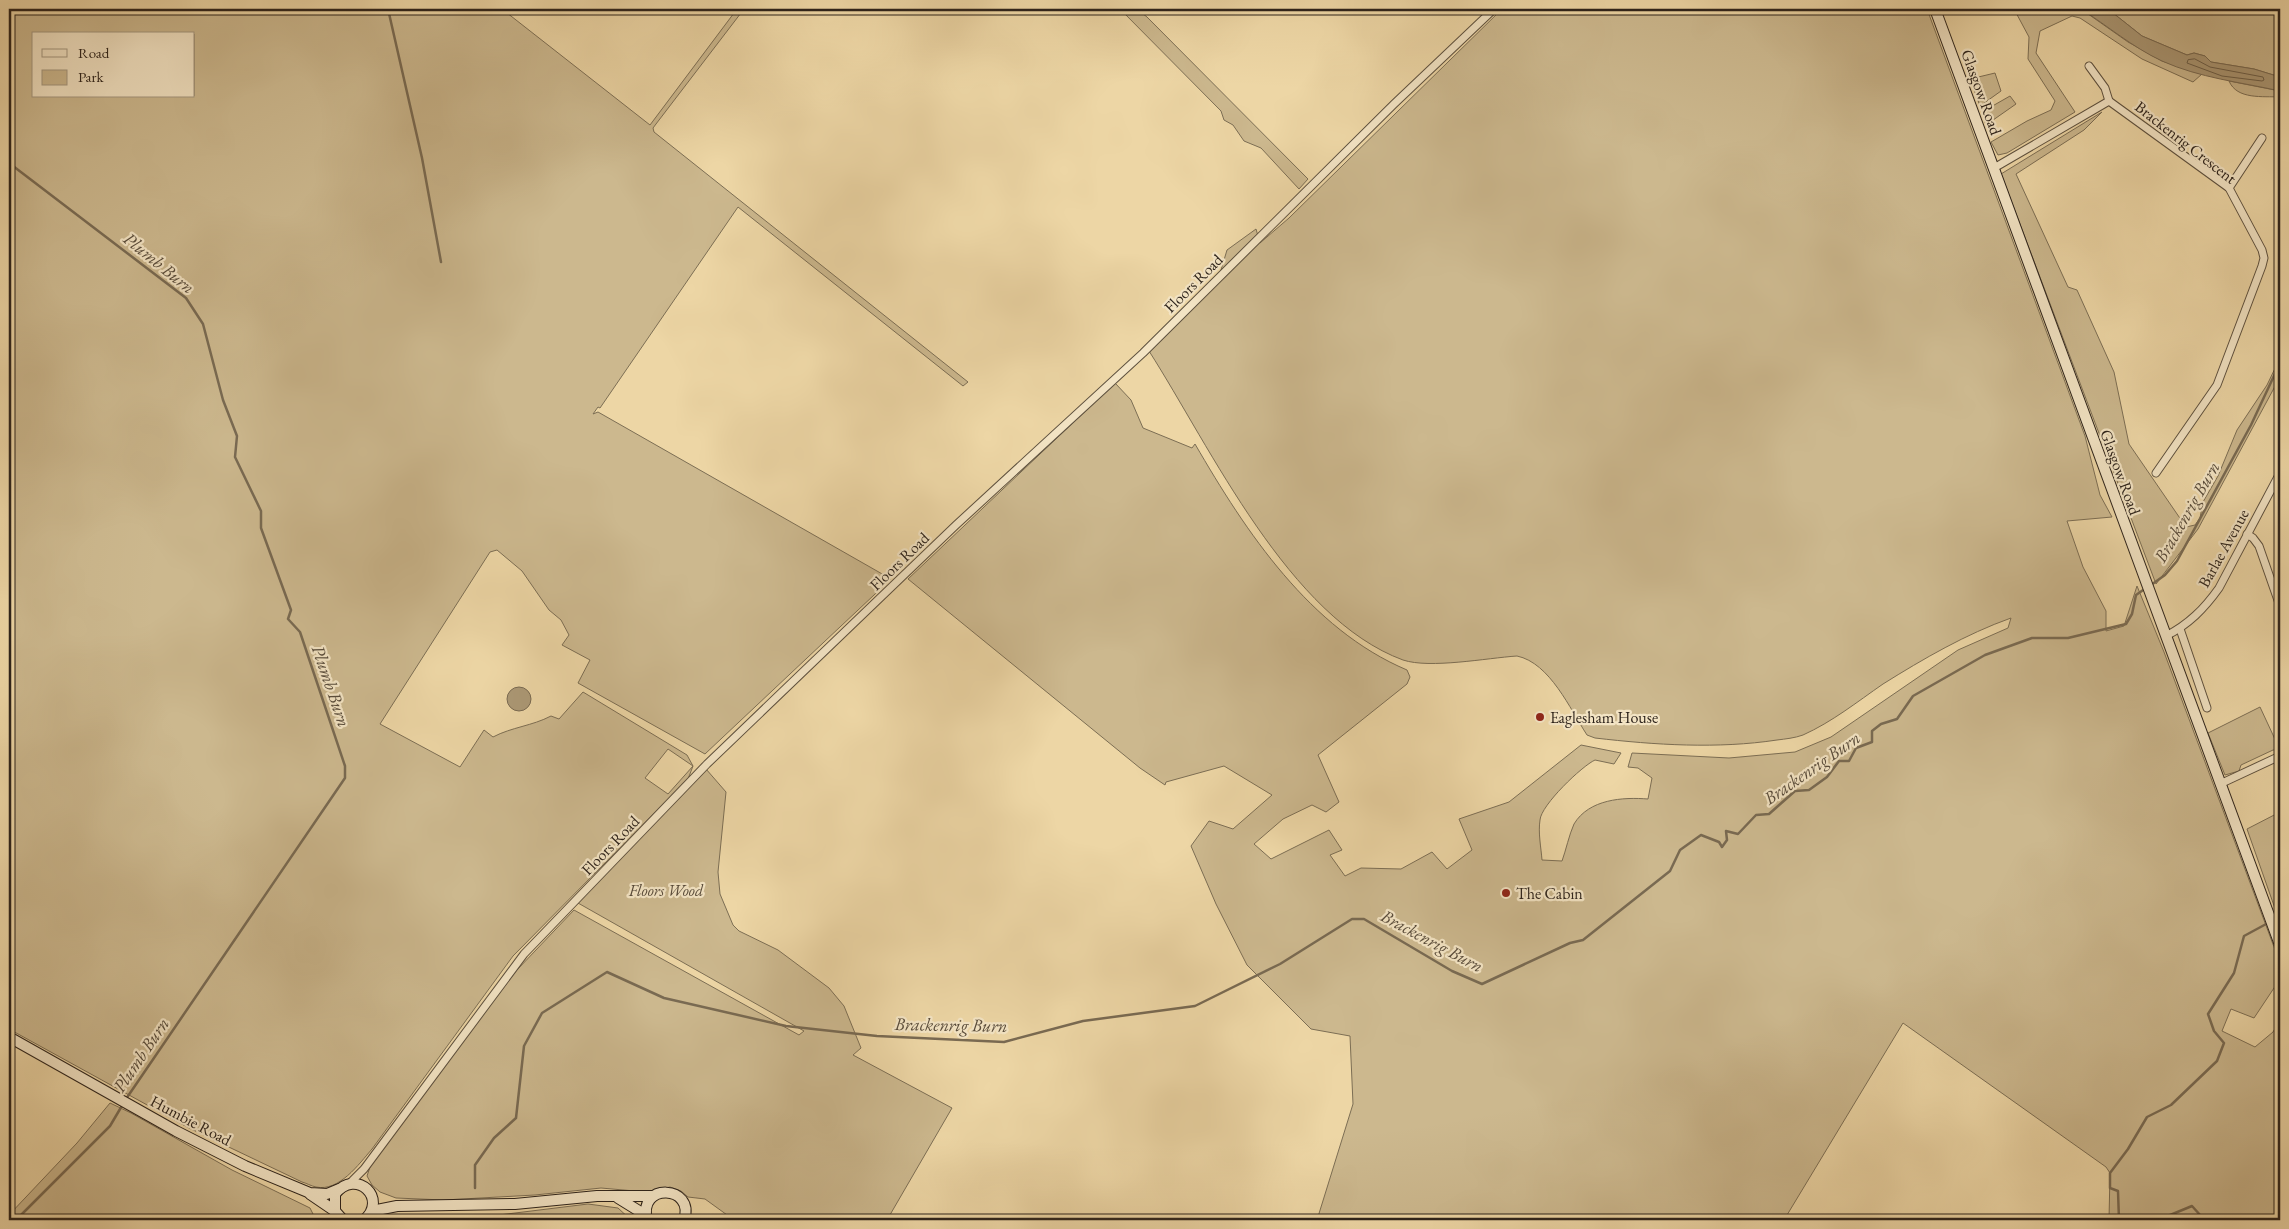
<svg xmlns="http://www.w3.org/2000/svg" width="2289" height="1229" viewBox="0 0 2289 1229" font-family="'EB Garamond',serif">
  <style>
    .green { fill: #ccb88e; stroke: #7c6e54; fill-rule: evenodd }
    .water { fill: #ac9976; stroke: #796a52 }
    .lines { fill: none; stroke-linecap: round; stroke-linejoin: round }
    .shore { stroke: #6c5e48; stroke-width: 1 }
    .stream { stroke: #796a52; stroke-width: 2.5 }
    .street-casing { stroke: #5d503e; stroke-width: 9 }
    .secondary-casing { stroke: #2d231b; stroke-width: 12 }
    .street { stroke: #f3e4c4; stroke-width: 7 }
    .secondary { stroke: #f3e4c4; stroke-width: 10 }
    .poi-dot { fill: #8f2418; stroke: #f3e4c4; stroke-width: 2 }
    .labels { text-anchor: middle; stroke-width: 4.5; stroke-linejoin: round; paint-order: stroke }
    .street-label { font-size: 16px; fill: #2d231b; stroke: #f3e4c4 }
    .poi-label { font-size: 16px; fill: #2d231b; stroke: #f3e4c4; text-anchor: start }
    .park-label { font-size: 16px; font-style: italic; fill: #554838; stroke: #f3e4c4 }
    .water-label { font-size: 18px; font-style: italic; fill: #594c3b; stroke: #f3e4c4 }
  </style>
  <rect width="100%" height="100%" fill="#edd6a5"/>
  <filter id="stains"><feTurbulence type="fractalNoise" baseFrequency=".004" numOctaves="4"/><feColorMatrix values="0 0 0 0 .2 0 0 0 0 .09 0 0 0 0 .02 0 0 0 .5 -.17"/></filter>
  <radialGradient id="worn" r=".72"><stop offset=".6" stop-color="#630" stop-opacity="0"/><stop offset="1" stop-color="#630" stop-opacity=".3"/></radialGradient>
  <!-- green -->
  <g class="green">
    <path d="M9 9H502L650 125 737 9H744L656 124 653 128 654 132 968 382 963 386 738 207 600 408 598 407 593 414 598 412 891 579 705 754 578 683 590 660 562 645 569 635 561 620 549 610 522 571 497 550 490 552 380 724 460 767 484 730 493 737C512 727 532 726 551 716L559 719 583 692 687 755 693 766 688 779 513 956 372 1149C359 1164 339 1192 316 1187 311 1186 306 1183 302 1182L189 1128 9 1029ZM34 34H194V96H34ZM668 749 693 766 668 794 645 778Z"/>
    <polygon points="1120,9 1137,9 1147,17 1308,179 1299,189 1261,148 1244,141 1233,125 1224,120 1221,111"/>
    <path d="M1502 9H1927L2085 436 2100 495 2112 517 2067 521 2083 567 2106 611V631L2124 626 2137 586 2164 652 2280 963V979L2254 1018 2231 1009 2222 1031 2255 1047 2273 1032 2280 1020V1220H2109L2110 1173 2106 1167 1903 1023 1784 1220H1317L1353 1104 1350 1036 1311 1029 1247 965 1216 904 1191 846 1209 821 1233 829 1272 795 1224 766 1166 782 1165 785 1140 768 908 579 1115 383 1131 400 1143 428 1192 448 1195 444C1246 532 1310 629 1407 670L1410 677 1407 684 1318 755 1339 802 1326 812 1312 805 1283 819 1254 844 1271 859 1329 830 1342 850 1330 855 1345 876 1361 868 1401 869 1432 852 1447 869 1472 850 1459 819 1509 802 1581 745 1621 753 1614 764 1595 760C1582 766 1541 805 1540 820 1538 833 1541 847 1542 860L1562 861C1566 850 1569 835 1574 824 1589 799 1623 797 1648 799L1652 778 1638 768 1628 767 1632 753 1729 758 1795 752 1831 737 1958 650 2008 628 2011 618C1966 634 1923 659 1883 684 1857 702 1832 722 1803 735 1795 738 1785 739 1777 740 1718 749 1655 745 1595 738L1587 735C1570 709 1550 663 1517 656 1487 658 1430 669 1403 660 1289 618 1211 448 1149 351L1226 276 1221 270 1227 250 1256 229 1260 243 1289 218Z"/>
    <polygon points="2014,9 2081,9 2128,42 2162,61 2202,74 2193,82 2142,59 2080,18 2072,16 2040,31 2036,53 2075,112 2007,153 1998,155 1991,142 2027,121 2051,110 2055,101 2028,59 2029,37"/>
    <polygon points="2108,9 2280,9 2280,77 2254,69 2211,62 2205,56 2194,53 2187,55 2142,36"/>
    <polygon points="1995,73 2001,91 1980,106 1970,79"/>
    <path d="M2229 81 2280 91V97C2263 96 2237 100 2229 81Z"/>
    <polygon points="2010,96 2016,104 1986,125 1982,112"/>
    <polygon points="2102,112 2084,130 2016,174 2068,287 2077,290 2114,372 2129,444 2186,527 2195,525 2200,518 2203,502 2218,476 2237,430 2267,385 2280,358 2280,377 2198,529 2156,584 2001,174"/>
    <polygon points="2260,707 2280,750 2273,750 2241,765 2239,771 2225,775 2208,733"/>
    <polygon points="706,769 726,792 718,872 720,894 733,925 739,931 778,950 829,988 844,1006 861,1048 853,1055 952,1108 887,1220 734,1220 705,1199 688,1197 681,1191 670,1187 646,1192 601,1188 535,1195 444,1200 396,1198 380,1192 372,1185 367,1176 371,1164 516,971 574,910 799,1035 804,1031 578,903"/>
    <polygon points="2280,812 2280,916 2278,917 2247,829"/>
    <polygon points="110,1103 131,1113 232,1170 310,1208 316,1220 9,1220 9,1215 77,1143"/>
    <polygon points="588,1204 618,1208 631,1220 376,1220 499,1215"/>
  </g>
  <!-- water -->
  <g class="water">
    <path d="M2081 9H2108L2142 36 2187 55 2194 53 2205 56 2211 62 2254 69 2280 77V91C2240 82 2200 78 2162 61 2132 47 2108 26 2081 9Z"/>
    <circle cx="519" cy="699" r="12"/>
  </g>
  <g class="lines">
    <!-- shore -->
    <polygon class="shore" points="2195,59 2210,67 2263,77 2264,80 2262,81 2222,76 2187,63 2188,60"/>
    <!-- stream -->
    <g class="stream">
      <polyline points="388,9 422,158 441,262"/>
      <polyline points="9,166 13,166 186,298 203,324 223,400 237,436 235,457 261,511 261,528 291,610 288,619 300,632 345,766 345,778 126,1099"/>
      <polyline points="2151,585 2165,575 2177,561 2251,425 2280,363"/>
      <polyline points="2273,920 2280,916"/>
      <polyline points="475,1188 475,1165 494,1138 516,1118 524,1046 542,1013 607,972 664,998 786,1026 877,1036 1004,1042 1083,1021 1195,1006 1280,964 1352,919 1364,919 1452,971 1482,984 1570,943 1583,940 1670,871 1680,850 1701,835 1719,842 1722,847 1727,840 1726,831 1738,834 1756,815 1769,814 1795,791 1809,790 1827,777 1839,761 1849,761 1856,748 1872,742 1872,731 1881,724 1897,719 1913,696 1985,655 2032,638 2068,638 2126,624 2132,614 2136,595 2146,588"/>
      <polyline points="16,1220 110,1126 123,1104"/>
      <polyline points="2119,1220 2118,1191 2110,1188 2110,1173 2128,1149 2147,1117 2171,1105 2217,1061 2224,1043 2214,1031 2208,1014 2234,973 2244,936 2268,923"/>
      <polyline points="2158,1220 2192,1206 2201,1216"/>
    </g>
    <defs>
      <g id="street">
        <polyline points="2089,66 2105,88 2109,101"/>
        <polyline points="1994,168 2109,101 2229,188 2262,250 2264,258 2262,266 2217,385 2156,473"/>
        <polyline points="2229,188 2262,138"/>
        <polyline points="2247,534 2253,538 2259,546 2280,606"/>
        <polyline points="2180,629 2207,708"/>
        <path d="M2166 636C2189 624 2204 609 2219 588L2280 473"/>
        <polyline points="2220,784 2280,756"/>
        <polyline points="349,1184 364,1169 524,954 707,764 956,525 1143,353 1394,104 1494,9"/>
      </g>
      <g id="secondary">
        <polyline points="1935,9 2280,945"/>
        <polyline points="9,1037 176,1131 245,1166 310,1193 327,1194 339,1189"/>
        <polyline points="310,1194 335,1211"/>
        <polyline points="618,1198 639,1211 646,1219"/>
        <polyline points="372,1211 397,1206 515,1204 597,1196 653,1196"/>
        <path d="M343 1220 335 1211V1194C356 1167 389 1199 364 1220"/>
        <path d="M647 1220C637 1182 696 1185 684 1220"/>
      </g>
    </defs>
    <!-- street casing -->
    <use href="#street" class="street-casing"/>
    <!-- secondary casing -->
    <use href="#secondary" class="secondary-casing"/>
    <!-- street -->
    <use href="#street" class="street"/>
    <!-- secondary -->
    <use href="#secondary" class="secondary"/>
  </g>
  <!-- markers -->
  <g class="poi-dot">
    <circle cx="1540" cy="717" r="5"/>
    <circle cx="1506" cy="893" r="5"/>
  </g>
  <g class="labels">
    <!-- street labels -->
    <g class="street-label">
      <text transform="translate(1982 92) rotate(70)" y="6">Glasgow Road</text>
      <text transform="translate(2186 142) rotate(38)" y="6">Brackenrig Crescent</text>
      <text transform="translate(1193 283) rotate(-45)" y="6">Floors Road</text>
      <text transform="translate(2121 472) rotate(70)" y="6">Glasgow Road</text>
      <text transform="translate(2223 548) rotate(-61)" y="6">Barlae Avenue</text>
      <text transform="translate(899 561) rotate(-44)" y="6">Floors Road</text>
      <text transform="translate(610 845) rotate(-46)" y="6">Floors Road</text>
      <text transform="translate(191 1120) rotate(28)" y="6">Humbie Road</text>
    </g>
    <!-- poi labels -->
    <g class="poi-label">
      <text x="1550" y="723">Eaglesham House</text>
      <text x="1516" y="899">The Cabin</text>
    </g>
    <!-- park labels -->
    <g class="park-label">
      <text x="666" y="896">Floors Wood</text>
    </g>
    <!-- water labels -->
    <g class="water-label">
      <text transform="translate(159 263) rotate(39)" y="6">Plumb Burn</text>
      <text transform="translate(2187 512) rotate(-60)" y="6">Brackenrig Burn</text>
      <text transform="translate(331 686) rotate(71)" y="6">Plumb Burn</text>
      <text transform="translate(1812 768) rotate(-35)" y="6">Brackenrig Burn</text>
      <text transform="translate(1432 941) rotate(28)" y="6">Brackenrig Burn</text>
      <text transform="translate(951 1025) rotate(1)" y="6">Brackenrig Burn</text>
      <text transform="translate(141 1055) rotate(-56)" y="6">Plumb Burn</text>
    </g>
  </g>
  <!-- margin -->
  <rect width="2289" height="1229" fill="none" stroke="#edd6a5" stroke-width="30"/>
  <rect x="10" y="10" width="2269" height="1209" fill="none" stroke="#2d231b" stroke-width="2.5"/>
  <rect x="15" y="15" width="2259" height="1199" fill="none" stroke="#2d231b"/>
  <!-- legend -->
  <rect x="32" y="32" width="162" height="65" fill="#f3e4c4" stroke="#a49780"/>
  <rect x="42" y="49" width="25" height="8" fill="#f3e4c4" stroke="#a49780"/>
  <text x="78" y="58" font-size="15" fill="#2d231b">Road</text>
  <rect x="42" y="70" width="25" height="15" fill="#ccb88e" stroke="#a49780"/>
  <text x="78" y="82" font-size="15" fill="#2d231b">Park</text>
  <rect width="100%" height="100%" filter="url(#stains)"/>
  <rect width="100%" height="100%" fill="url(#worn)"/>
</svg>
